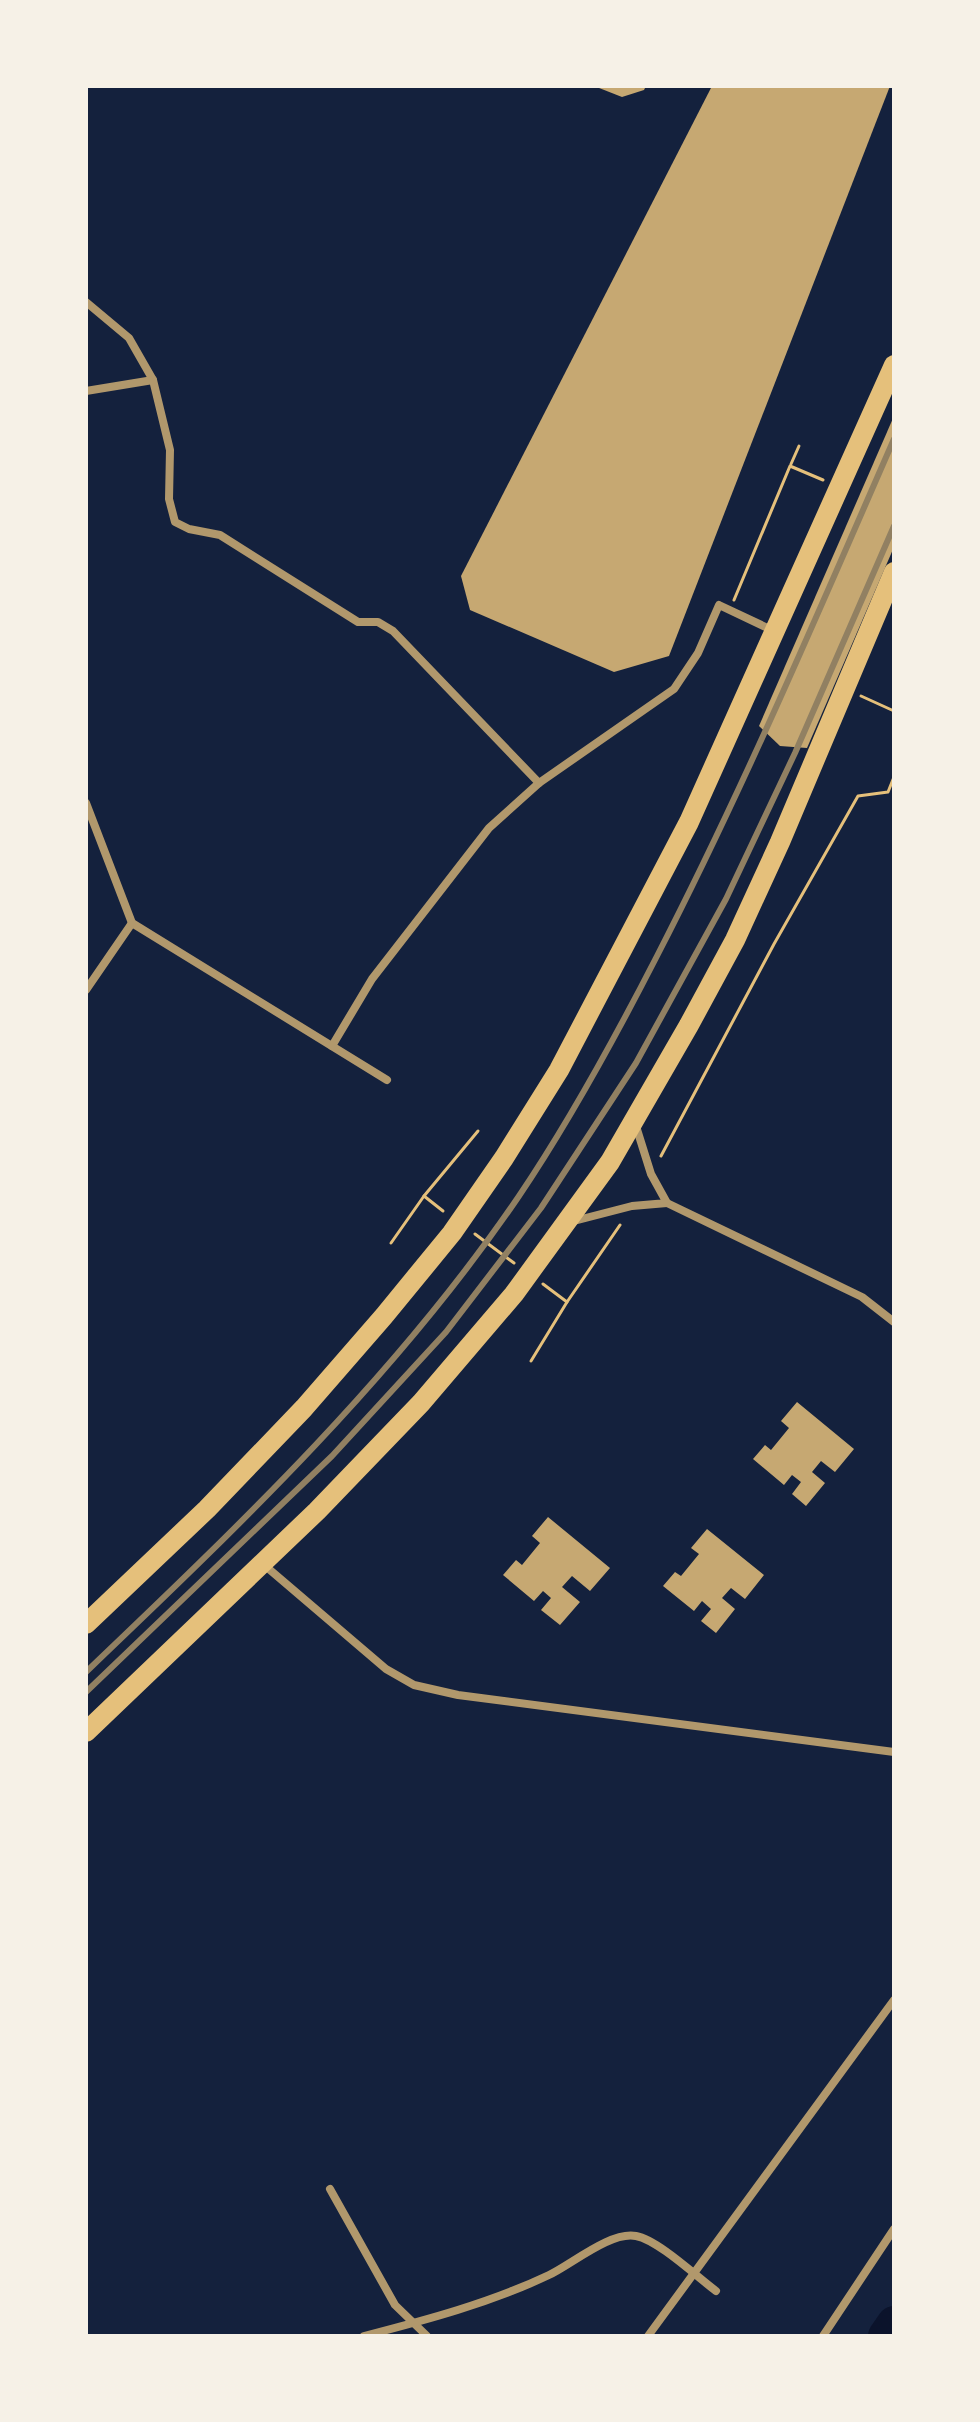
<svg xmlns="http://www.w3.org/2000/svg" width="980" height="2422" viewBox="0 0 980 2422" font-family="Poppins,sans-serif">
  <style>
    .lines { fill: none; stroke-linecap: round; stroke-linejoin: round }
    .river { stroke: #0b132b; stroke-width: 34 }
    .building { fill: #c6a872 }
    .path { stroke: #e5c07b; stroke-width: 3 }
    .minor { stroke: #b1986c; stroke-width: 8 }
    .trunk { stroke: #e5c07b; stroke-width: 20 }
    .rail { stroke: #918062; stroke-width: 6 }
  </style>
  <rect width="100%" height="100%" fill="#14213d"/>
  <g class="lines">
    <!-- river -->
    <polyline class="river" points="885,2336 894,2323"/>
  </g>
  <!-- building -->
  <g class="building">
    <polygon points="594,86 646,86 644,90 622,97"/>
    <polygon points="712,86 890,86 669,656 614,672 470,610 461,576"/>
    <polygon points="894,416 894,547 807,748 780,746 759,726"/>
    <polygon points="797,1402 854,1449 835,1472 821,1461 812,1472 825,1483 806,1506 792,1494 801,1482 792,1475 784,1485 753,1459 765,1445 771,1450 789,1428 781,1421"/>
    <polygon points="548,1517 610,1568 590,1591 572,1576 562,1587 580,1602 560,1625 541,1610 551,1598 543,1591 534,1601 503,1575 516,1560 522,1565 540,1543 532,1536"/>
    <polygon points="707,1529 764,1575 745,1599 731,1588 722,1598 735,1609 716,1633 701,1621 711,1609 702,1601 694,1611 663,1586 675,1572 681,1576 699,1554 691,1548"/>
  </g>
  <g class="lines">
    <!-- path -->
    <g class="path">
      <polyline points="791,464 799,446"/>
      <polyline points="734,600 790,466 823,480"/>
      <polyline points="861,696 894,711"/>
      <polyline points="661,1156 774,944 858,796 888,792 894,777"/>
      <polyline points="424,1196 443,1211"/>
      <polyline points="475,1234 514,1263"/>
      <polyline points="391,1243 424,1196 478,1131"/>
      <polyline points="543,1284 567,1302 620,1225"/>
      <polyline points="531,1361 567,1302"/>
    </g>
    <!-- minor -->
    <g class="minor">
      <polyline points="86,302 129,338 153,380 170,450 169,499 175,522 189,529 220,535 358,622 378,622 393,631 539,783"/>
      <polyline points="86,391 153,380"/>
      <polyline points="86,803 132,923 387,1080"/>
      <polyline points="86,990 132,923"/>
      <polyline points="332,1046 372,979 489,828 539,783 674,689 698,653 719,605 774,631"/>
      <polyline points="667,1203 862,1297 894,1322"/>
      <polyline points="570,1222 632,1206 667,1203 651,1174 635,1123"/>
      <polyline points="263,1564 386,1669 414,1685 458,1695 894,1752"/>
      <polyline points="330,2189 395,2305 427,2336"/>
      <path d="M364 2336C426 2320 490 2303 549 2275 572 2264 611 2231 636 2236 658 2240 697 2277 716 2291"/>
      <polyline points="648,2336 894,2000"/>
      <polyline points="823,2336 894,2229"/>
    </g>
    <!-- trunk -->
    <g class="trunk">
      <polyline points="86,1624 207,1509 304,1408 384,1316 452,1233 504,1158 559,1070 689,822 894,365"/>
      <polyline points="86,1732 317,1511 421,1403 514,1294 610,1162 689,1025 735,940 780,842 894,572"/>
    </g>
    <!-- rail -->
    <g class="rail">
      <path d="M86 1672C241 1524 398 1374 519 1196 571 1119 615 1038 657 956 744 787 818 613 894 439"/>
      <polyline points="86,1692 332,1456 446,1332 541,1208 636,1063 726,899 795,753 894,526"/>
    </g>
  </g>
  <!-- border -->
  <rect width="980" height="2422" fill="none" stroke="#f6f1e7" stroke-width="176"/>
</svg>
